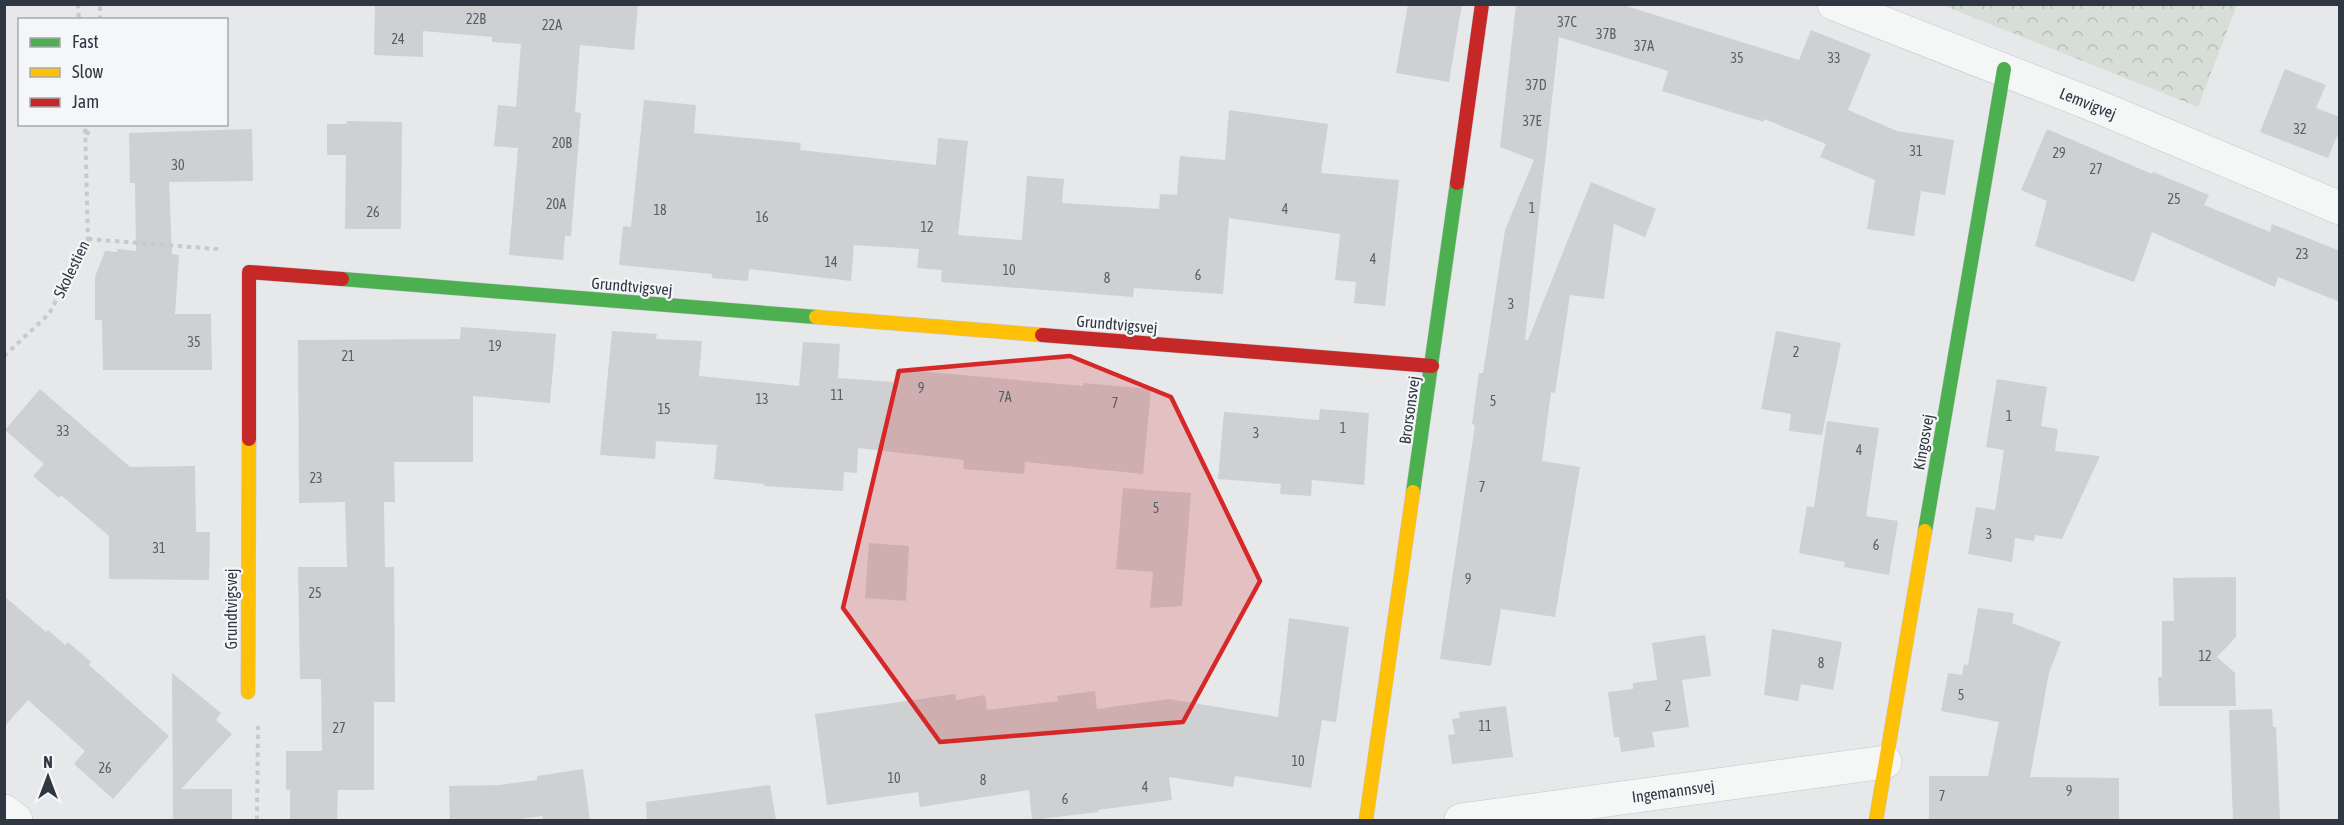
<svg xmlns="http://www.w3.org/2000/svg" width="2344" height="825" viewBox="0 0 2344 825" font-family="'Asap Condensed',sans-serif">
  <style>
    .forest { fill: url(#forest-crowns) }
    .building { fill: #ced0d2 }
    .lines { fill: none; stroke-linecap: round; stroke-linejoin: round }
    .street-casing { stroke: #c4c6c8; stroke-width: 34 }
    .fast-casing { stroke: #c4c6c8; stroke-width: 15 }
    .slow-casing { stroke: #c4c6c8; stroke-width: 15 }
    .jam-casing { stroke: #c4c6c8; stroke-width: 15 }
    .path { stroke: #c7c9cc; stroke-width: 4; stroke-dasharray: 4.5 4.5; stroke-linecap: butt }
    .street { stroke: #f5f6f6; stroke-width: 33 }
    .fast { stroke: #4caf50; stroke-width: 14 }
    .slow { stroke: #ffc107; stroke-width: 14 }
    .jam { stroke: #c62828; stroke-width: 14 }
    .marked { fill: #d62828; fill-opacity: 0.2; stroke: #d62828; stroke-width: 4.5; stroke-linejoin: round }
    .labels { text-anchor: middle; stroke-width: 4.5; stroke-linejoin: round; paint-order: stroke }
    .number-label { font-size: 14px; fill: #575e67 }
    .street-label { font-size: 16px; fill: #2e3742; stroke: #f4f6f8 }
  </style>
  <defs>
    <pattern id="forest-crowns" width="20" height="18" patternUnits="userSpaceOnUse" patternTransform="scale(1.5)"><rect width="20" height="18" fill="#d7ddd7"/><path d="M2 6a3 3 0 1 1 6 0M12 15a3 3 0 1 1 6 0" fill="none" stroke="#b9beba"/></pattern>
  </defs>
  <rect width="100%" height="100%" fill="#e6e8ea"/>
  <!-- forest -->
  <polygon class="forest" points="1942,5 2237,5 2198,107"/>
  <!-- building -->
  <g class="building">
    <polygon points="375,4 638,4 634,50 580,45 575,112 581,113 571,236 565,236 563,260 509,255 518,148 494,146 498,105 516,107 521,44 492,42 492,37 423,31 423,57 374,55"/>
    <polygon points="1408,4 1462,4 1449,82 1396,73"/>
    <polygon points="1516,4 1620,4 1799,60 1811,30 1871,54 1848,110 1897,131 1954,140 1945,195 1921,191 1914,236 1867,229 1875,180 1820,157 1826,144 1764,119 1764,122 1662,91 1668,71 1559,37 1525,339 1528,340 1591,182 1656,209 1645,237 1614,224 1604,299 1570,295 1555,393 1551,392 1542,461 1580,467 1555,617 1501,609 1491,666 1440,659 1475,425 1472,424 1479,373 1483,373 1505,230 1534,160 1500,147"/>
    <polygon points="2285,69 2326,85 2316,108 2340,117 2340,129 2328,158 2260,132"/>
    <polygon points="644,100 696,105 694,133 801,143 800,150 936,165 938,138 968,141 958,235 1022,240 1027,176 1064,179 1062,203 1159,209 1160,194 1177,195 1180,156 1225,160 1229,110 1328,124 1321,173 1399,180 1385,306 1354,303 1356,282 1335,280 1340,234 1229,218 1223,294 1134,288 1133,297 941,282 942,270 917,268 919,249 854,245 851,281 749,269 748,281 712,278 712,274 619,265 623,226 631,227"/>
    <polygon points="347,121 402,122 401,229 345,229 346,155 327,155 327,124 347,124"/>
    <polygon points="252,129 253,181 169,182 172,254 179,255 175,314 211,314 212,370 103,370 102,320 95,320 95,277 105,251 117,252 117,249 136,251 135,183 130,183 129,133"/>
    <polygon points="2047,129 2152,174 2153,172 2209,195 2204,205 2270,232 2272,224 2340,251 2340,302 2278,277 2275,287 2152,232 2134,282 2035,246 2047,201 2021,190"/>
    <polygon points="461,327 556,334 550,403 473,396 473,462 394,462 395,502 384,502 385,567 394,567 395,702 374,702 374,790 338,790 337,820 290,820 290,790 286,790 286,751 322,751 321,679 300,679 298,567 347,567 345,502 299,503 298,340 460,339"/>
    <polygon points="612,331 657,334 656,339 702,341 699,376 799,386 803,342 840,344 838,378 894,382 896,369 1083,386 1083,383 1151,389 1143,474 1025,462 1024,474 963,469 964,460 858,448 857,473 844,472 843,491 764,486 765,484 714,479 717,445 656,441 655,459 600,455"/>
    <polygon points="1776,331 1841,343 1822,435 1789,431 1791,414 1761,409"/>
    <polygon points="1997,379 2047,387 2041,426 2058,429 2055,451 2100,456 2062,539 2035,535 2034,541 2015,538 2012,562 1968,554 1976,507 1995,510 2004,450 1986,447"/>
    <polygon points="40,389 130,467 195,466 196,532 210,532 209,580 109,579 109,536 61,495 59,498 33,476 44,464 5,430"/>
    <polygon points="1320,409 1369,413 1364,485 1312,480 1311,496 1280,494 1281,484 1218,479 1224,412 1319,420"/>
    <polygon points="1827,421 1879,428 1866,516 1898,521 1889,575 1844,567 1845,562 1799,553 1807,506 1814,507"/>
    <polygon points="1123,488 1191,493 1182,606 1150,608 1153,572 1116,569"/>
    <polygon points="869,543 909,546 906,601 865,598"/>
    <polygon points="2236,577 2236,637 2217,657 2235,673 2236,706 2159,706 2158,677 2162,677 2162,621 2174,621 2173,578"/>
    <polygon points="4,596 46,632 48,630 65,645 68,642 91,662 89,665 169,736 113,799 74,764 85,751 28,700 4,727"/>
    <polygon points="1978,608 2014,613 2012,623 2061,642 2049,673 2030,777 2119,778 2119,820 1929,820 1929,776 1988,776 1999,722 1941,711 1948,673 1962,675 1964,664 1968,665"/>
    <polygon points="1289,618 1349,627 1336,722 1322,720 1311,788 1235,776 1233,787 1169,777 1172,800 1098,810 1098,812 1032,820 1029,790 920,807 918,792 827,805 815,714 955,694 956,700 985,695 987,710 1058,701 1057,696 1095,691 1097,709 1169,699 1278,717"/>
    <polygon points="1772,629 1842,642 1833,690 1801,684 1798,701 1764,695"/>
    <polygon points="1705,635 1711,676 1682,680 1689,727 1652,732 1655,747 1621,752 1619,737 1614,737 1608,692 1633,689 1633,683 1657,680 1652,643"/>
    <polygon points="172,673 221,713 216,720 232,734 181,789 232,789 232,820 173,820"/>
    <polygon points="1506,706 1513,757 1452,764 1448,735 1455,734 1452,719 1460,718 1459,712"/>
    <polygon points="2272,709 2273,727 2276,727 2280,820 2233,820 2229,710"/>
    <polygon points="583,769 590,820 543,820 542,816 512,820 450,820 449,786 499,785 537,780 537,776"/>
    <polygon points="770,785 776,820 647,820 646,802"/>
  </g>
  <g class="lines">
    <defs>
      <g id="street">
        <polyline points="1834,4 2101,108 2340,208"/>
        <polyline points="4,811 16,820"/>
        <polyline points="1461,820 1885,762"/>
      </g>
      <g id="fast">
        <polyline points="342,279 816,317"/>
        <polyline points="1413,492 1457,183"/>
        <polyline points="1925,531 2004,69"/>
      </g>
      <g id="slow">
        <polyline points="816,317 1042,335"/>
        <polyline points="248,692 249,439"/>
        <polyline points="1366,820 1413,492"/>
        <polyline points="1876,820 1925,531"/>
      </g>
      <g id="jam">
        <polyline points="1457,183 1482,4"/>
        <polyline points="1042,335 1432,366"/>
        <polyline points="249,439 249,272 342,279"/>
      </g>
    </defs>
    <!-- street casing -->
    <use href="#street" class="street-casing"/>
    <!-- fast casing -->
    <use href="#fast" class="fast-casing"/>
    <!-- slow casing -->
    <use href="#slow" class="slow-casing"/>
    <!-- jam casing -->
    <use href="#jam" class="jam-casing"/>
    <!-- path -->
    <g class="path">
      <polyline points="78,4 79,20"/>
      <polyline points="100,20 100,4"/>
      <polyline points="87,135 91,124"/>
      <polyline points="88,239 217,249 221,252"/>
      <polyline points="4,356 49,314 88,239 85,124"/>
      <polyline points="257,820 258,726"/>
    </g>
    <!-- street -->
    <use href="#street" class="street"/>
    <!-- fast -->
    <use href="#fast" class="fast"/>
    <!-- slow -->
    <use href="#slow" class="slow"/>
    <!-- jam -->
    <use href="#jam" class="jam"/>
  </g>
  <!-- marked area -->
  <path class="marked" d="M1070 356 1171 397 1260 581 1183 722 940 742 843 608 899 371Z"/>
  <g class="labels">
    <!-- number labels -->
    <g class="number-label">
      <text x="476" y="24">22B</text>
      <text x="1567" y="27">37C</text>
      <text x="552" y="30">22A</text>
      <text x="1606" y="39">37B</text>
      <text x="398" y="44">24</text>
      <text x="1644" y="51">37A</text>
      <text x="1737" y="63">35</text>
      <text x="1834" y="63">33</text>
      <text x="1536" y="90">37D</text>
      <text x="1532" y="126">37E</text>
      <text x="2300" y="134">32</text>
      <text x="562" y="148">20B</text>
      <text x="1916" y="156">31</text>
      <text x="2059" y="158">29</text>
      <text x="178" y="170">30</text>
      <text x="2096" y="174">27</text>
      <text x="2174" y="204">25</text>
      <text x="556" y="209">20A</text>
      <text x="1532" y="213">1</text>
      <text x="1285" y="214">4</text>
      <text x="660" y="215">18</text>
      <text x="373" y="217">26</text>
      <text x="762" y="222">16</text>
      <text x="927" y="232">12</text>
      <text x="2302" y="259">23</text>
      <text x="1373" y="264">4</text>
      <text x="831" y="267">14</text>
      <text x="1009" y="275">10</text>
      <text x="1198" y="280">6</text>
      <text x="1107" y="283">8</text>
      <text x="1511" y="309">3</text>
      <text x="194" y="347">35</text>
      <text x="495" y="351">19</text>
      <text x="1796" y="357">2</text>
      <text x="348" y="361">21</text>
      <text x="921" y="393">9</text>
      <text x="837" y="400">11</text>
      <text x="1005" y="402">7A</text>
      <text x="762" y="404">13</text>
      <text x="1493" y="406">5</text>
      <text x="1115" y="408">7</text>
      <text x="664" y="414">15</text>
      <text x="2009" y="421">1</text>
      <text x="1343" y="433">1</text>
      <text x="63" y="436">33</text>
      <text x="1256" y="438">3</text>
      <text x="1859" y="455">4</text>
      <text x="316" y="483">23</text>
      <text x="1482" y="492">7</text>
      <text x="1156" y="513">5</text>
      <text x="1989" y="539">3</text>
      <text x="1876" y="550">6</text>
      <text x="159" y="553">31</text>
      <text x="1468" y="584">9</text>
      <text x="315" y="598">25</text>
      <text x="2205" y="661">12</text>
      <text x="1821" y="668">8</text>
      <text x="1961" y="700">5</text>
      <text x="1668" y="711">2</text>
      <text x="1485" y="731">11</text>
      <text x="339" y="733">27</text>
      <text x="1298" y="766">10</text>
      <text x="105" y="773">26</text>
      <text x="894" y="783">10</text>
      <text x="983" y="785">8</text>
      <text x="1145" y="792">4</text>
      <text x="2069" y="796">9</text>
      <text x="1942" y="801">7</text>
      <text x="1065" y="804">6</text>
    </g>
    <!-- street labels -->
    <g class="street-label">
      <text transform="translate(2088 103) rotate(22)" y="6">Lemvigvej</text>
      <text transform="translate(71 269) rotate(-64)" y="6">Skolestien</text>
      <text transform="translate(632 286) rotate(5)" y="6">Grundtvigsvej</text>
      <text transform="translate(1117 324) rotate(5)" y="6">Grundtvigsvej</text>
      <text transform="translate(1409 410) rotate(-82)" y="6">Brorsonsvej</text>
      <text transform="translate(1923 442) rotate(-80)" y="6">Kingosvej</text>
      <text transform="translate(231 609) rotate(-90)" y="6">Grundtvigsvej</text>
      <text transform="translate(1673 791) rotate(-8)" y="6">Ingemannsvej</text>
    </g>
  </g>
  <!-- border -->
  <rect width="2344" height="825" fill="none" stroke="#2e3742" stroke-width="12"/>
  <!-- legend -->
  <rect x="18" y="18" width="210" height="108" fill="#f4f6f8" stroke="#a5aaaf" stroke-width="1.5"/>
  <rect x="30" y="38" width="30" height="9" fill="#4caf50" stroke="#a5aaaf" stroke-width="1.5"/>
  <text x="72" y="48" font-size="18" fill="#2e3742">Fast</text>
  <rect x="30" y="68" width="30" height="9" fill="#ffc107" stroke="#a5aaaf" stroke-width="1.5"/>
  <text x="72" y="78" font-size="18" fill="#2e3742">Slow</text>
  <rect x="30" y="98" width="30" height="9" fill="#c62828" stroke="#a5aaaf" stroke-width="1.5"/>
  <text x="72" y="108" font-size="18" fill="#2e3742">Jam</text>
  <!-- north arrow -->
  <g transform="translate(48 777)" stroke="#f4f6f8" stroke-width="4.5" paint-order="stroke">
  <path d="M0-4.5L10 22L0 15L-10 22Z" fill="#2e3742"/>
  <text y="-9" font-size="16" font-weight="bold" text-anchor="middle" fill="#2e3742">N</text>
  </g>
</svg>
